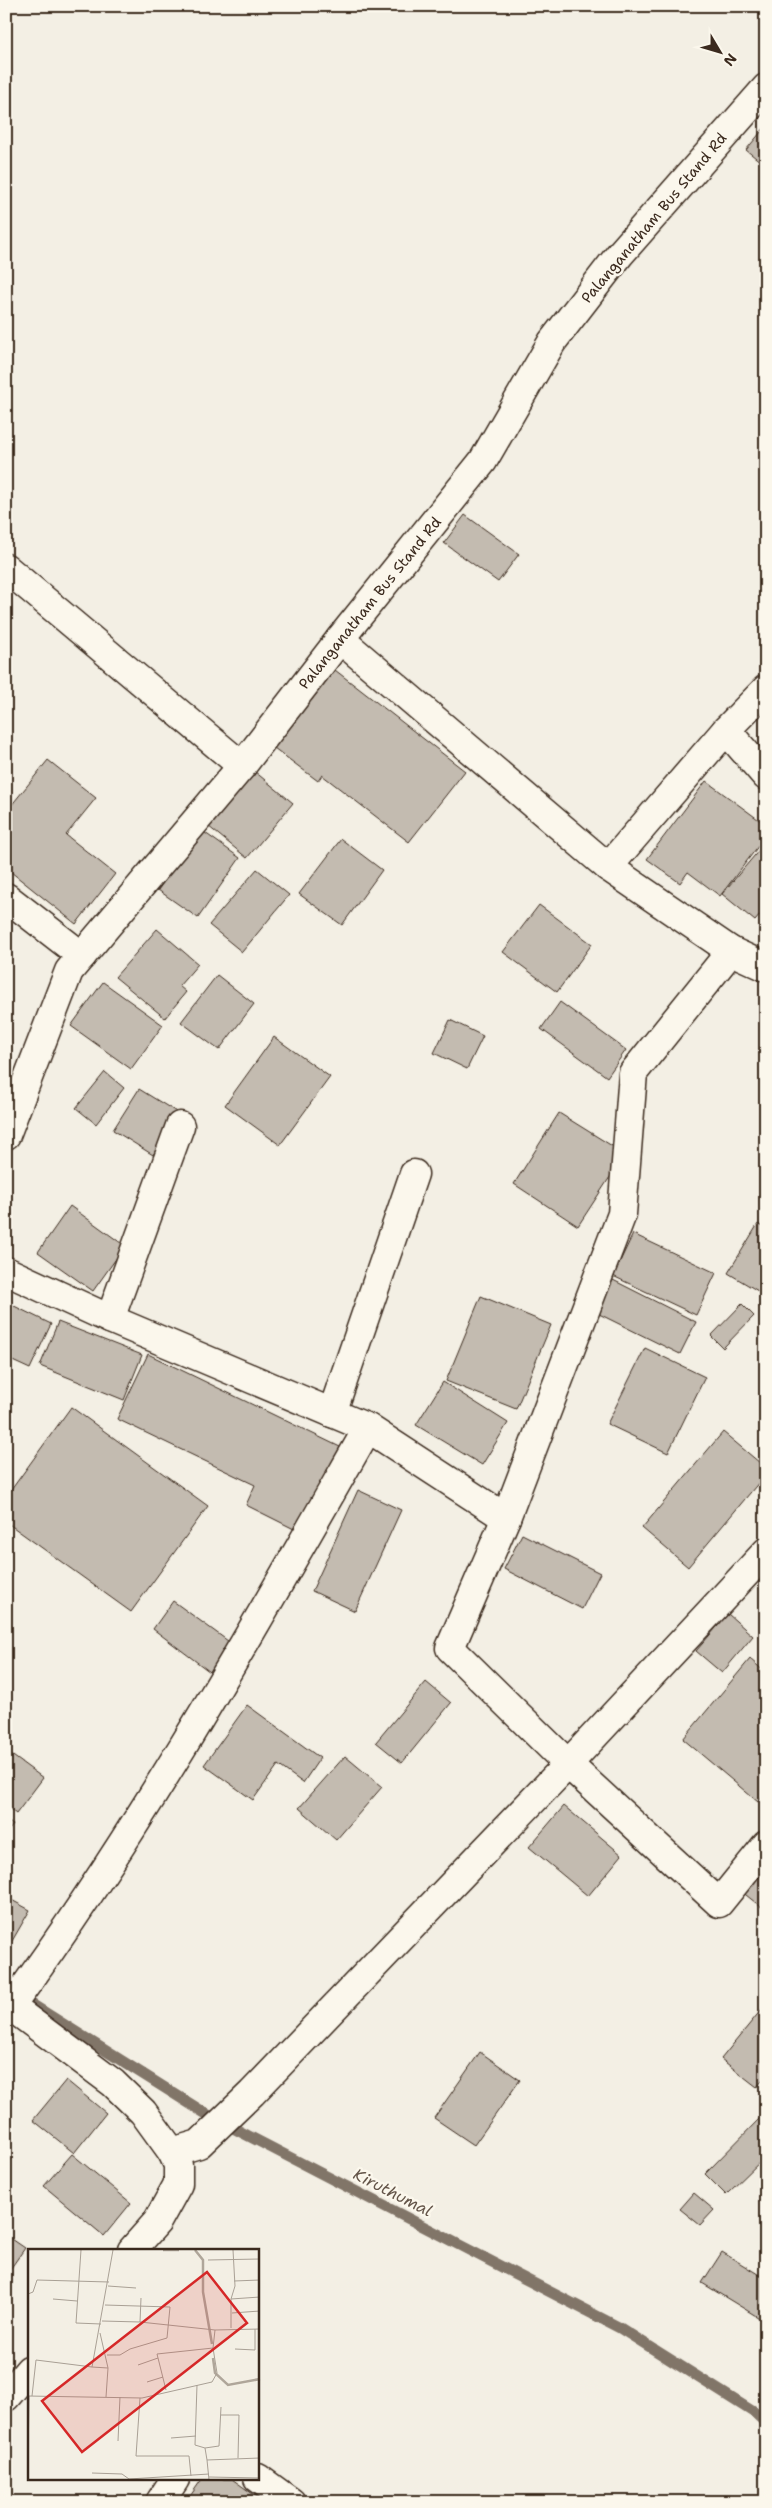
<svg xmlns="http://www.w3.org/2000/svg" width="772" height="2508" viewBox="0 0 772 2508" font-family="'Shantell Sans',sans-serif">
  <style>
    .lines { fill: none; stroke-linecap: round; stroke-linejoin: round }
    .stream { stroke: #817468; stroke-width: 11 }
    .building { fill: #c3bbb0; stroke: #3b2a1e }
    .street-casing { stroke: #3b2a1e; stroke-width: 31 }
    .secondary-casing { stroke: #3b2a1e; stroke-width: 31 }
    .street { stroke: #fbf7ec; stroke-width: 28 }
    .secondary { stroke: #fbf7ec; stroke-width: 28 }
    .labels { text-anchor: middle; stroke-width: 5; stroke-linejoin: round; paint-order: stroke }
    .street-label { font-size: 15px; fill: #3b2a1e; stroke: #fbf7ec }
    .water-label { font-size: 16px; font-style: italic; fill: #645549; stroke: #fbf7ec }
    .inset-river { fill: none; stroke: #afa69a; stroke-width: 2.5 }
    .inset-road { fill: none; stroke: #a9a095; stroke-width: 1 }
    .view { fill: #d62828; fill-opacity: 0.15; stroke: #d62828; stroke-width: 2.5 }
    .inset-edge { fill: none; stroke: #3b2a1e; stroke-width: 2.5 }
  </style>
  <rect width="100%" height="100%" fill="#f3efe4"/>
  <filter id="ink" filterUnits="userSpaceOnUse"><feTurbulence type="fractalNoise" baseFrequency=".02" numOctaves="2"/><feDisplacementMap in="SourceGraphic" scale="10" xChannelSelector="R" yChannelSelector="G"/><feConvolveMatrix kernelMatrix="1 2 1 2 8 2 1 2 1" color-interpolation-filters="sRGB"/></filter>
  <g filter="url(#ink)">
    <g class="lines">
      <!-- stream -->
      <polyline class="stream" points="6,1988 208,2115 620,2328 755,2413 766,2423"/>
    </g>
    <!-- building -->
    <g class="building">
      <polygon points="766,126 766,166 746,150"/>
      <polygon points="465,515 519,554 498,582 444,543"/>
      <polygon points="335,670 465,771 409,842 322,775 318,781 274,748"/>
      <polygon points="48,760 96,798 66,835 115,874 76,924 6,868 6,812"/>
      <polygon points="254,771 293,803 247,858 208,826"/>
      <polygon points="706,781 766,825 766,836 720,896 688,872 680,883 647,859"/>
      <polygon points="201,830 240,858 198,918 158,890"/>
      <polygon points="341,839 382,870 342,925 299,894"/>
      <polygon points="766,842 766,908 755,921 722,894"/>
      <polygon points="257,869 289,895 242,952 209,925"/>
      <polygon points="539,905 592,944 557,992 503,952"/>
      <polygon points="157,929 198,964 179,986 186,992 165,1018 115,977"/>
      <polygon points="217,975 254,1004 219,1050 181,1022"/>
      <polygon points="103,982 163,1025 131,1069 71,1026"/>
      <polygon points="560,1002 626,1050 607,1077 541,1029"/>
      <polygon points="450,1020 483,1036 467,1069 434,1053"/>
      <polygon points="274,1037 330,1077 280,1145 225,1105"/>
      <polygon points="105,1072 124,1088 96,1124 76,1108"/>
      <polygon points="139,1089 178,1113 153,1155 113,1130"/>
      <polygon points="559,1113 625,1154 578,1226 514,1184"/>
      <polygon points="70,1206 125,1246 93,1291 38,1252"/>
      <polygon points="758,1224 766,1229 766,1279 758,1291 728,1273"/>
      <polygon points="633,1234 716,1273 696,1315 613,1276"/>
      <polygon points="613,1280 696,1322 680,1354 597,1313"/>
      <polygon points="481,1296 551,1325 516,1409 446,1381"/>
      <polygon points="6,1302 51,1324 30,1369 6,1358"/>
      <polygon points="742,1304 754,1316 723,1348 711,1336"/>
      <polygon points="58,1322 142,1355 124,1400 40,1366"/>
      <polygon points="645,1348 705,1377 668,1453 607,1424"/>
      <polygon points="148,1354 340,1447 300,1532 246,1505 255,1485 117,1419"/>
      <polygon points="443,1382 508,1423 482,1465 416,1425"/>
      <polygon points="71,1407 208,1506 131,1612 6,1522 6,1497"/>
      <polygon points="723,1432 766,1468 766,1474 688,1567 642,1528"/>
      <polygon points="358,1490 401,1510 355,1611 312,1591"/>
      <polygon points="522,1534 600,1573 582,1609 504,1569"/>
      <polygon points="173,1601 239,1649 218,1678 153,1629"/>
      <polygon points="728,1614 753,1636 722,1673 696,1651"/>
      <polygon points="750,1659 766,1673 766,1793 758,1802 683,1739"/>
      <polygon points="426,1682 451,1703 402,1763 376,1742"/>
      <polygon points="247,1705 320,1758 303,1783 278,1765 253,1800 204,1765"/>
      <polygon points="6,1751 43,1778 16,1814 6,1806"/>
      <polygon points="345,1756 382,1787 336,1840 299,1808"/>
      <polygon points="564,1806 622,1855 588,1896 529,1847"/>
      <polygon points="6,1820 13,1825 6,1834"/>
      <polygon points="766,1861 766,1911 741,1891"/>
      <polygon points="6,1897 30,1910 12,1941 6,1938"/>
      <polygon points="766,2004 766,2076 757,2087 721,2059"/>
      <polygon points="480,2052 520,2080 474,2145 434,2118"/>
      <polygon points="66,2080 106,2113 74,2153 33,2120"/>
      <polygon points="763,2115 766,2118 766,2156 726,2195 705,2174"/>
      <polygon points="72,2154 131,2203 104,2236 44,2186"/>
      <polygon points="694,2193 714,2210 700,2225 680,2209"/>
      <polygon points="6,2235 25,2248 6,2275"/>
      <polygon points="722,2252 766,2279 766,2322 702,2283"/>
      <polygon points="202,2479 232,2479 264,2502 186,2502"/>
    </g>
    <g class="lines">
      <defs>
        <g id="street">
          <polyline points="6,568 242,766"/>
          <polyline points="340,639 608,867 726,730"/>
          <polyline points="766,689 726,730 766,776"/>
          <polyline points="608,867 731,951 766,967"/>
          <polyline points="6,897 82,956"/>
          <polyline points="731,951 633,1073 622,1214 506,1518 450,1648 568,1764 719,1903 766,1845"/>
          <path d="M6 1271 110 1319 368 1428C256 1624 145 1823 11 2006"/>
          <polyline points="110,1319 180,1126"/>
          <polyline points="332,1413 414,1174"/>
          <polyline points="368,1428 506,1518"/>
          <polyline points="172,2152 199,2144 252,2093 568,1764 766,1552"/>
          <polyline points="258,2478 291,2502"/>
          <polyline points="160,2502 175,2479"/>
        </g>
        <g id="secondary">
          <polyline points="6,1135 69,971 242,766 340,639 483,461 552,342 620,254 766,88"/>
          <polyline points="6,2003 113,2083 143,2112 172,2152 178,2165 178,2184 157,2222 132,2250"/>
          <polyline points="6,2397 29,2370"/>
        </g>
      </defs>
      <!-- street casing -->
      <use href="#street" class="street-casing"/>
      <!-- secondary casing -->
      <use href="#secondary" class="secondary-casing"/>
      <!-- street -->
      <use href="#street" class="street"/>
      <!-- secondary -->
      <use href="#secondary" class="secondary"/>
    </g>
  </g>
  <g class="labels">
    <!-- street labels -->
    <g class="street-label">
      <text transform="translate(654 218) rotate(-50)" y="5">Palanganatham Bus Stand Rd</text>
      <text transform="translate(370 603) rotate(-51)" y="5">Palanganatham Bus Stand Rd</text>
    </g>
    <!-- water labels -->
    <g class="water-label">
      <text transform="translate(393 2192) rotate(27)" y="6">Kiruthumal</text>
    </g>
  </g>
  <!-- overview -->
  <g transform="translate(28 2249)">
    <rect width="231" height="231" fill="#f3efe4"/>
    <path class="inset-river" d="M135 1H151M167 1 175 11V43L184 95M185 109 187 124 200 136 232 130"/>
    <path class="inset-road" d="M53 1 48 74 73 75M180 11 232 10M206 32 232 31M80 37 108 39M0 45 5 43 9 31 81 33M25 50 49 52M203 50 232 48M77 56 142 58 139 89 102 100 92 106H79M204 64 232 62M74 72 112 73 187 81M112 73 113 49M203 79V50L207 37 205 1M187 81 232 80M72 84 80 119M207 100 227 101V80M110 116 130 109M64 118 80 119 78 148M119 133 135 128M169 136 167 196 177 199 179 211 232 209M138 141 129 105 185 99M0 147 114 149 184 133 189 124 185 99 187 81M4 147 8 111 64 118 85 1M112 149 108 207H161L163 227M193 166H211L210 209M143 189 168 187M90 192 92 148M177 199 191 197 193 158M179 211 181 231M0 214 1 147M64 224 94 225 101 230 181 225M181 228 232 229"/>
    <path class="view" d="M179 23 219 74 54 203 14 152Z"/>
    <rect width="231" height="231" class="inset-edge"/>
  </g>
  <!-- margin -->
  <rect width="772" height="2508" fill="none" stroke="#fbf7ec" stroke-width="25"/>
  <rect x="12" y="12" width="747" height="2483" fill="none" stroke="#3b2a1e" stroke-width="2" filter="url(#ink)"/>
  <!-- north arrow -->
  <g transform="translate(720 52) rotate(128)" stroke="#fbf7ec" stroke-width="4" paint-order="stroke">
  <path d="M0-4L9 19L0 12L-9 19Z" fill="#3b2a1e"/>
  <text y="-8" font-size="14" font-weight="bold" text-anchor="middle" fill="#3b2a1e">N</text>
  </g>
</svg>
